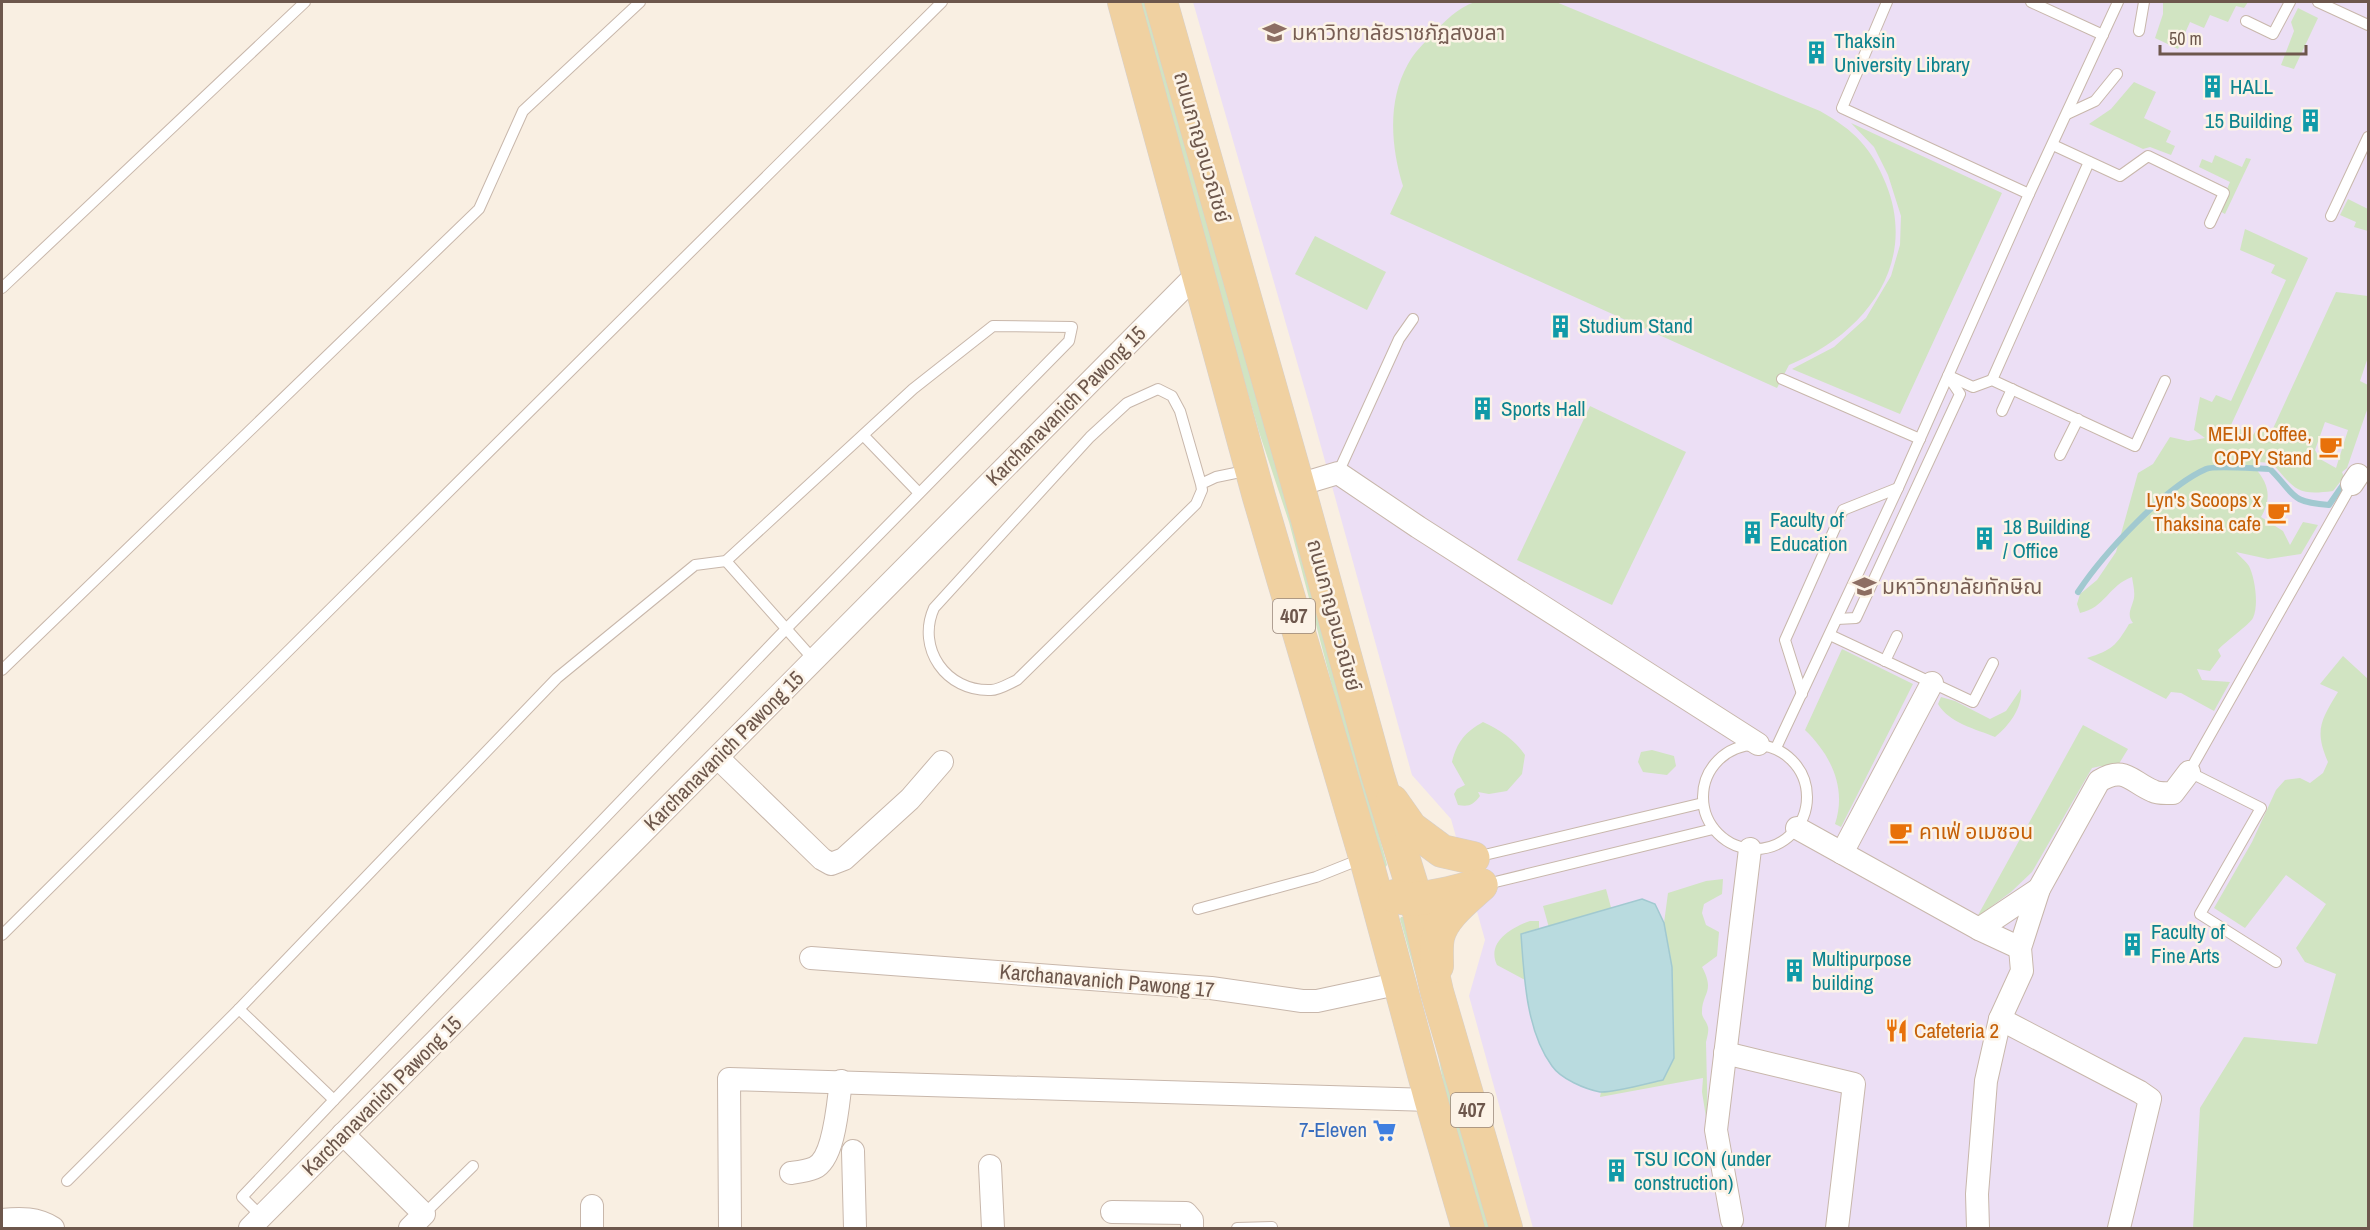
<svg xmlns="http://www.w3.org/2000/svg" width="2370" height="1230" viewBox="0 0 2370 1230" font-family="'Archivo Narrow','Noto Sans Thai',sans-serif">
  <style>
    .education { fill: #ecdff5 }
    .green { fill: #d1e4c2; fill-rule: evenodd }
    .water { fill: #b9dbdf; stroke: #a1c9d0; stroke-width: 1.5 }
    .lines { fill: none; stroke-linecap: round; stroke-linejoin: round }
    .stream { stroke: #a1c9d0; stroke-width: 6 }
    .lane-casing { stroke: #c8b7ab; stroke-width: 12 }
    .street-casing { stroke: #c8b7ab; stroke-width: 24 }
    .primary-casing { stroke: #d6d0cd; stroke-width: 34 }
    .lane { stroke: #fff; stroke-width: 10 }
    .street { stroke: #fff; stroke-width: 22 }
    .primary { stroke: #f0d1a1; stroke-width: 33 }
    .labels { text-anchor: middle; stroke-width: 5; stroke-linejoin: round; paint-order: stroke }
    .shield { fill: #fcf3e7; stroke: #98867a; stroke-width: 1.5 }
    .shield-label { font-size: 20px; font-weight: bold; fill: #6d574c }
    .education-label { font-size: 21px; fill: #785e54; stroke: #fcf3e7; text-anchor: start }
    .culture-label { font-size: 21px; fill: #0d838f; stroke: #fcf3e7; text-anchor: start }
    .street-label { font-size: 21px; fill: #6d574c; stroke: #fcf3e7 }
    .food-label { font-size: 21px; fill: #c56008; stroke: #fcf3e7; text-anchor: end }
    .shop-label { font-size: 21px; fill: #366cbe; stroke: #fcf3e7; text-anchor: end }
  </style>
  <rect width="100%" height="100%" fill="#f9efe2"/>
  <!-- education -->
  <polygon class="education" points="1193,2 2368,2 2368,1076 2271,1228 1533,1228 1469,996 1485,940 1451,819 1412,775 1312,414"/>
  <!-- green -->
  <g class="green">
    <polygon points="1136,2 1146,2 1205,204 1386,861 1387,865 1384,869 1360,792 1289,522 1259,432"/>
    <path d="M1475 2H1556L1820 111C1855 131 1871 147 1886 184 1919 266 1863 335 1789 365L1777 388 1390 214 1403 186C1391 147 1387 101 1408 64 1414 53 1423 44 1432 35 1445 21 1457 8 1475 2Z"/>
    <polygon points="2163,2 2248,2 2244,8 2236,6 2228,22 2210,15 2204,28 2190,22 2178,49 2155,38 2163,14"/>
    <polygon points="2298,8 2318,18 2294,69 2281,65 2294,31 2291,22"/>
    <polygon points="2134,82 2156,92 2144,118 2171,131 2166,142 2175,146 2171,155 2150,147 2143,149 2089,124 2111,109"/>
    <polygon points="1851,123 2002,193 1900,414 1792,369 1834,347 1866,318 1891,276 1900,245 1901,216 1888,175 1874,147"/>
    <polygon points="2215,155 2242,167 2246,158 2251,159 2225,214 2218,210 2230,182 2199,167 2202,159 2212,163"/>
    <polygon points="2348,199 2368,209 2368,231 2354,227 2356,222 2340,215"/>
    <path d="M2245 229 2308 258 2231 425 2253 435 2257 429 2270 435 2336 292 2368 296V357L2360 381 2368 385V407L2347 468 2342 472 2344 477 2333 491C2296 496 2295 489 2272 463L2258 462 2255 468C2269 484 2272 498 2261 517L2283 531 2290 545 2303 522 2318 525 2301 554 2268 559 2236 552C2240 557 2246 561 2249 566 2255 578 2259 605 2253 618 2249 625 2226 641 2218 650L2221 656 2210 671 2197 669 2202 680 2230 682 2214 711 2181 693 2171 692 2166 699 2087 658C2112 650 2116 646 2129 624L2133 623C2126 614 2132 608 2134 598 2135 591 2133 584 2132 577 2109 585 2105 608 2080 613L2077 604 2080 594 2097 580 2116 552 2138 473 2153 464 2170 437 2188 441 2205 438 2194 430 2200 397 2212 402 2216 395 2231 401 2286 280 2271 273 2275 265 2240 250ZM2325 422 2348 430 2336 468 2320 459 2315 450Z"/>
    <polygon points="1315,236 1386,272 1367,310 1295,274"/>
    <polygon points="1590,406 1686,452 1612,605 1517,560"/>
    <path d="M1842 649 1913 684 1841 827 1835 824C1847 788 1831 755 1805 730Z"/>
    <path d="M2343 656 2368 679V1228H2193L2200 1108 2244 1037 2317 1044 2336 974 2305 962 2296 948 2326 904 2286 875 2245 928 2214 908 2252 842 2276 790 2285 780 2300 778 2310 783 2323 773 2328 762C2314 730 2321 720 2338 692L2320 684Z"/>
    <path d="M2021 689C2023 707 2009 726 1995 737 1976 729 1949 723 1938 704L1941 697 1955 701 1990 719 2006 711Z"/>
    <path d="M1483 722C1500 730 1514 739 1525 755L1522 774 1507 791 1489 794 1478 792 1480 796C1473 805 1469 807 1458 805L1454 794 1457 789 1465 785 1452 762C1457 742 1465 732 1483 722Z"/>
    <polygon points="2083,725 2128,749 2117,767 2101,766 2092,768 2032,872 2011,892 1977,917"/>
    <polygon points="1652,750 1674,756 1676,766 1667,775 1643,772 1638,762 1641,752"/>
    <path d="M1723 879 1722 894 1704 904 1702 913 1706 925 1719 932 1717 956 1702 967C1716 993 1701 993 1702 1014 1703 1019 1707 1022 1708 1027 1709 1031 1707 1038 1706 1042L1708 1130 1702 1092 1703 1078 1600 1097 1601 1092 1663 1080 1674 1058 1672 968 1664 923 1668 893 1706 881Z"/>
    <polygon points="1606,889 1616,926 1554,946 1543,906"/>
    <polygon points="1401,917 1405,917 1493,1228 1480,1228 1450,1119 1438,1054 1400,919"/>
    <path d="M1530 921H1539V928L1521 934 1525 980 1497 965C1486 942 1512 927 1530 921Z"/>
  </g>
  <!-- water -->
  <path class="water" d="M1642 899 1655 904 1664 923 1672 967 1674 1058 1663 1080C1649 1083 1613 1093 1600 1092 1585 1089 1561 1079 1552 1066 1526 1031 1524 976 1521 934Z"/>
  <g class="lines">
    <!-- stream -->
    <path class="stream" d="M2078 592C2103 554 2165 487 2206 469 2215 465 2258 469 2270 469 2296 495 2289 502 2329 505L2345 482"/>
    <defs>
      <g id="lane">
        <polyline points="1887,2 1842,108 2029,194"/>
        <polyline points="2031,2 2103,35"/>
        <polyline points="2318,2 2368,25"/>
        <polyline points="2246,21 2273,34 2290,2"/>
        <polyline points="2139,31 2144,2"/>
        <polyline points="2067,114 2095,101 2117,74"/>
        <polyline points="2053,145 2120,176 2148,156 2224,193 2210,223"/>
        <polyline points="2331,216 2368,137"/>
        <polyline points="2,288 305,2"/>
        <polyline points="1949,376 1973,387 1992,380 2135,446 2165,381"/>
        <polyline points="1782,379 1920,439"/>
        <polyline points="1992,380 2089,162"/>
        <polyline points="2002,411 2012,389"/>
        <polyline points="864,436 919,493"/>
        <polyline points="2060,455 2078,419"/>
        <polyline points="1338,473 1399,339 1413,319"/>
        <path d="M1201 484 1180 411 1172 396 1158 389 1127 403 1090 437 934 608C916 648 946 692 991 690 999 690 1010 683 1017 680L1196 504 1202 490 1201 484 1216 477 1250 470"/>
        <polyline points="726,561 814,660"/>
        <polyline points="1837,619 1856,618 1960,394 1948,376"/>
        <polyline points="1830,635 1973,702 1993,663"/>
        <polyline points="1885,661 1897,636"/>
        <polyline points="2,670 479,209 523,111 640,2"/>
        <polyline points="1802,694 1785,640 1843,510 1898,488"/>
        <circle cx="1755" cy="797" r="52"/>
        <polyline points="1776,748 1898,488 2029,194 2118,2"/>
        <polyline points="1476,857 1703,803"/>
        <polyline points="1483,885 1713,829"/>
        <polyline points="1198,909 1316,877 1361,859"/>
        <polyline points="2,935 942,2"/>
        <polyline points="2276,962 2200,914 2261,808 2189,772 2352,484"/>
        <polyline points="239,1009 334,1100 242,1197 262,1217"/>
        <polyline points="67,1181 239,1009 557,678 695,565 726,561 913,389 993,326 1072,327 1069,341 786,629 334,1100"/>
        <polyline points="424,1214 473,1166"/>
        <polyline points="1237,1228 1272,1227"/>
      </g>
      <g id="street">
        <polyline points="2352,484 2358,475"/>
        <polyline points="1298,485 1338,473 1418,527 1758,744"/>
        <polyline points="718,758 822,859 831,864 844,859 910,799 942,762"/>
        <polyline points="1797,828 1979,929 2020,948"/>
        <polyline points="1842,853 1932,683"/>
        <polyline points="1979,929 2039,889"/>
        <polyline points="811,958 1211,988 1302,1001 1317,1001 1401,983"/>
        <polyline points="2000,1019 2140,1092 2150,1099 2119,1228"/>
        <polyline points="1725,1053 1854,1084 1837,1228"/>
        <polyline points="343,1134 424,1214 410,1228"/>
        <polyline points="853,1151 855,1228"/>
        <polyline points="990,1166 993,1228"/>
        <path d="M791 1173C798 1172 807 1171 814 1168 835 1159 838 1102 841 1081"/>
        <polyline points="1112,1212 1186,1213 1192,1220 1192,1228"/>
        <path d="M2 1220C21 1218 37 1218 53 1228"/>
        <polyline points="1732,1220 1716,1130 1750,849"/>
        <polyline points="250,1228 1198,273"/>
        <polyline points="592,1228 592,1206"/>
        <polyline points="730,1228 729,1079 1431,1100"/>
        <path d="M1978 1228 1977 1194 1986 1081 2000 1019 2022 971 2020 948 2039 889 2099 781C2125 765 2131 782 2153 791 2159 794 2167 793 2173 793L2189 772"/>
      </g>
      <g id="primary">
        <polyline points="1124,2 1259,497 1369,870 1431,1100 1468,1228"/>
        <polyline points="1161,2 1298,485 1378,776 1416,899 1437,992 1506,1228"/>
        <polyline points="1392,801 1411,828 1442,851 1473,858"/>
        <path d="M1395 896C1415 905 1459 890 1481 885"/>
        <path d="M1437 966C1437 957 1436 946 1438 937 1443 916 1466 899 1481 885"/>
      </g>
    </defs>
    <!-- lane casing -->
    <use href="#lane" class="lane-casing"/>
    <!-- street casing -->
    <use href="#street" class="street-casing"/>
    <!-- primary casing -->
    <use href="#primary" class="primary-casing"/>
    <!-- lane -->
    <use href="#lane" class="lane"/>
    <!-- street -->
    <use href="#street" class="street"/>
    <!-- primary -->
    <use href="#primary" class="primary"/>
  </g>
  <!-- icons -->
  <defs>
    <symbol id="university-bare" viewBox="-9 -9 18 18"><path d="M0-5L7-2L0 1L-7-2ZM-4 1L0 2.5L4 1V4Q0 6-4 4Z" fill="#8d6e63" stroke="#fcf3e7" stroke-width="2.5" paint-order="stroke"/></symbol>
    <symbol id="building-bare" viewBox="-9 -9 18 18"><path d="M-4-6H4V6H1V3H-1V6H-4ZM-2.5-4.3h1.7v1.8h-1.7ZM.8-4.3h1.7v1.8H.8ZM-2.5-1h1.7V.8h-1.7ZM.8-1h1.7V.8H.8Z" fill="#0f9aa8" stroke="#fcf3e7" stroke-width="2.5" paint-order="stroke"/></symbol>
    <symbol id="cafe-bare" viewBox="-9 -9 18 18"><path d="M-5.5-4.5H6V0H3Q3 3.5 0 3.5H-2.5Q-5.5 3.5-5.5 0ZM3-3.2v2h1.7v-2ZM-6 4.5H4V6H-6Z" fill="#e8710a" stroke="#fcf3e7" stroke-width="2.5" paint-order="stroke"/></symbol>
    <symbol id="restaurant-bare" viewBox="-9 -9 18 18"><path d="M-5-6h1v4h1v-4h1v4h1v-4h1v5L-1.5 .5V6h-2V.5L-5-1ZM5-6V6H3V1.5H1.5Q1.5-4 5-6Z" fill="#e8710a" stroke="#fcf3e7" stroke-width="2.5" paint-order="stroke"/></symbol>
    <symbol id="supermarket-bare" viewBox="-9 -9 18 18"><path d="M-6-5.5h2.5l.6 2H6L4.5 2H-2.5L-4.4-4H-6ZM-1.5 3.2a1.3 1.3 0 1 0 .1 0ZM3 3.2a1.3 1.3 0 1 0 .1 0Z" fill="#3f7fe0" stroke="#fcf3e7" stroke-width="2.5" paint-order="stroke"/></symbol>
  </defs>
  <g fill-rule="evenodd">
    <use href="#university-bare" x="1258" y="16" width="33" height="33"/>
    <use href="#building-bare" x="1800" y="36" width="33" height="33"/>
    <use href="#building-bare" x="2196" y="70" width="33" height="33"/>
    <use href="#building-bare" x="2294" y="104" width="33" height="33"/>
    <use href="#building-bare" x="1544" y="310" width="33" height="33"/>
    <use href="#building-bare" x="1466" y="392" width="33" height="33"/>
    <use href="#cafe-bare" x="2314" y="430" width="33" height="33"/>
    <use href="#cafe-bare" x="2262" y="496" width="33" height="33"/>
    <use href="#building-bare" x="1736" y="516" width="33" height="33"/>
    <use href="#building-bare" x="1968" y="522" width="33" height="33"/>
    <use href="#university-bare" x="1848" y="570" width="33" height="33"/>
    <use href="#cafe-bare" x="1884" y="816" width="33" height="33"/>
    <use href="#building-bare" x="2116" y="928" width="33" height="33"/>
    <use href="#building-bare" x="1778" y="954" width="33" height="33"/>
    <use href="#restaurant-bare" x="1880" y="1014" width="33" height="33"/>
    <use href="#supermarket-bare" x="1368" y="1114" width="33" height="33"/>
    <use href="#building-bare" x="1600" y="1154" width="33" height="33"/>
  </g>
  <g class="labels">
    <!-- shield labels -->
    <g class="shield">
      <rect x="1273" y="599" width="42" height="34" rx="4.5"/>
      <rect x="1451" y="1093" width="42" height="34" rx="4.5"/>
    </g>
    <g class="shield-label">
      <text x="1294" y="623">407</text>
      <text x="1472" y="1117">407</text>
    </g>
    <!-- education labels -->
    <g class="education-label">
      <text x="1292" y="40">มหาวิทยาลัยราชภัฏสงขลา</text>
      <text x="1882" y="594">มหาวิทยาลัยทักษิณ</text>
    </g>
    <!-- culture labels -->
    <g class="culture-label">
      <text x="1834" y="48">Thaksin<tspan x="1834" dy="24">University Library</tspan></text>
      <text x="2230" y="94">HALL</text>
      <text x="2292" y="128" text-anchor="end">15 Building</text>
      <text x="1579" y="333">Studium Stand</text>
      <text x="1501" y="416">Sports Hall</text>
      <text x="1770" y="527">Faculty of<tspan x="1770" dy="24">Education</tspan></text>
      <text x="2003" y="534">18 Building<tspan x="2003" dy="24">/ Office</tspan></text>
      <text x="2151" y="939">Faculty of<tspan x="2151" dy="24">Fine Arts</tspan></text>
      <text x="1812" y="966">Multipurpose<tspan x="1812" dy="24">building</tspan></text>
      <text x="1634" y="1166">TSU ICON (under<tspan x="1634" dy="24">construction)</tspan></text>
    </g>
    <!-- street labels -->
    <g class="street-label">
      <text transform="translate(1202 147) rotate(74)" y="7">ถนนกาญจนวณิชย์</text>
      <text transform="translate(1066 406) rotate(-45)" y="7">Karchanavanich Pawong 15</text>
      <text transform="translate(1334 615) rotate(75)" y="7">ถนนกาญจนวณิชย์</text>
      <text transform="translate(724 751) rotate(-45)" y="7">Karchanavanich Pawong 15</text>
      <text transform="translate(1107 981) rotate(5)" y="7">Karchanavanich Pawong 17</text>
      <text transform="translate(382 1096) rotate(-45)" y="7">Karchanavanich Pawong 15</text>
    </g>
    <!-- food labels -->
    <g class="food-label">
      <text x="2312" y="441">MEIJI Coffee,<tspan x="2312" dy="24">COPY Stand</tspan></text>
      <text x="2261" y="507">Lyn's Scoops x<tspan x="2261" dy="24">Thaksina cafe</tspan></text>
      <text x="1919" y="839" text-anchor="start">คาเฟ่ อเมซอน</text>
      <text x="1914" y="1038" text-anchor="start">Cafeteria 2</text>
    </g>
    <!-- shop labels -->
    <g class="shop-label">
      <text x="1367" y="1137">7-Eleven</text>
    </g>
  </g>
  <!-- border -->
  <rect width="2370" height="1230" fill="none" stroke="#6d574c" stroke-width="6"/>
  <!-- scale -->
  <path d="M2160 45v9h146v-9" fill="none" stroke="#6d574c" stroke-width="3"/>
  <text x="2169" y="45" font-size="18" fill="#6d574c" stroke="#fcf3e7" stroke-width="4.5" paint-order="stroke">50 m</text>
</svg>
